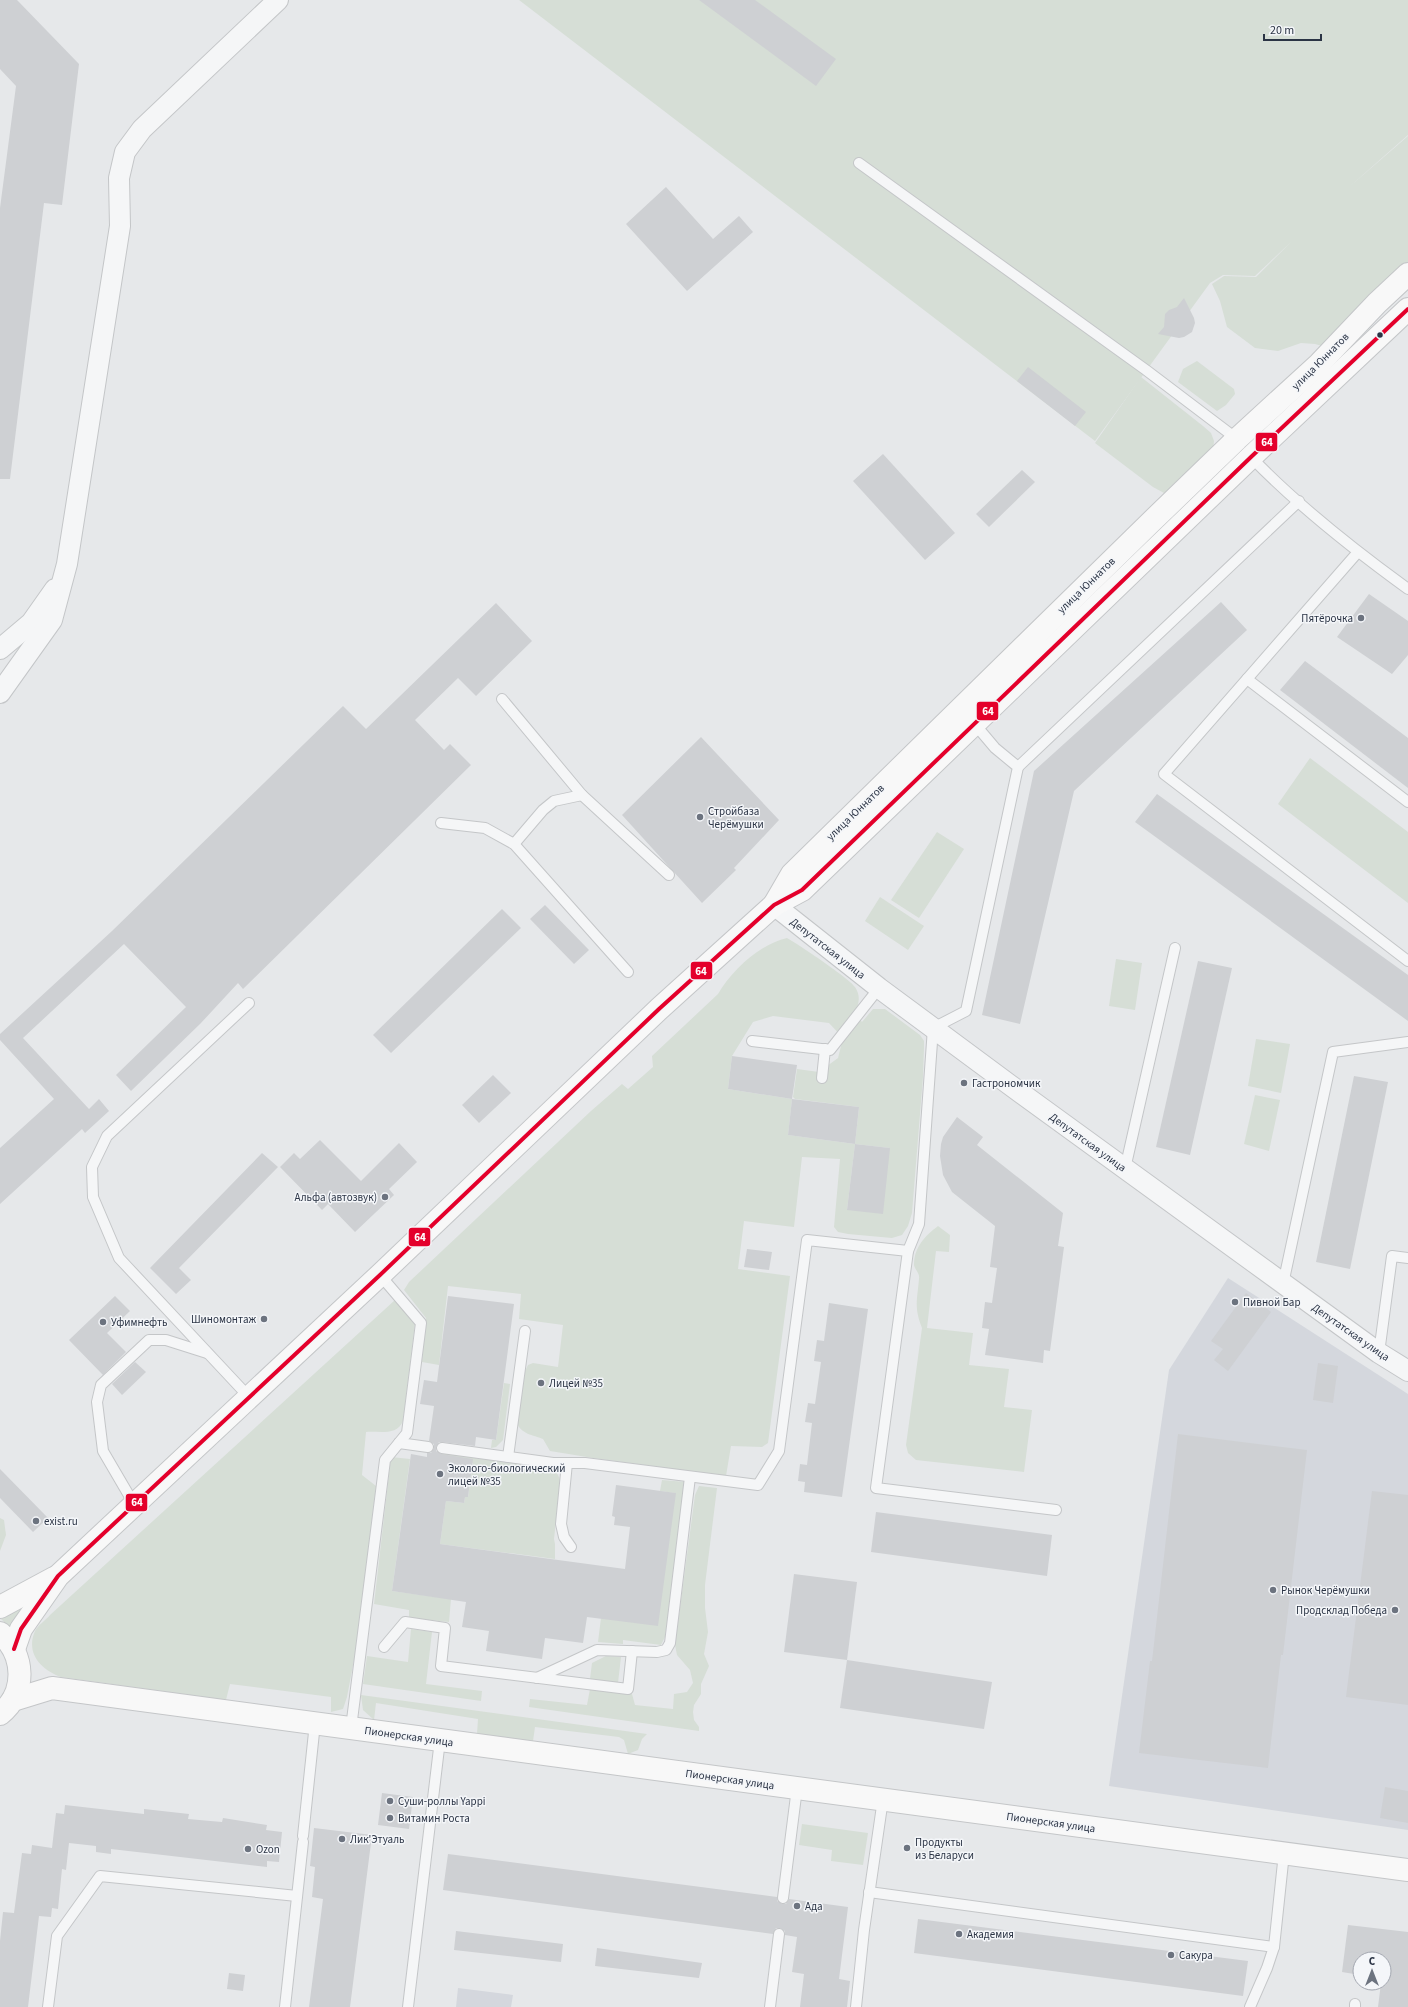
<svg xmlns="http://www.w3.org/2000/svg" width="1408" height="2007" viewBox="0 0 1408 2007" font-family="'Source Sans 3',sans-serif">
  <style>
    .built { fill: #d4d7dd }
    .green { fill: #d6ded6; fill-rule: evenodd }
    .building { fill: #ced0d3 }
    .lines { fill: none; stroke-linecap: round; stroke-linejoin: round }
    .service-casing { stroke: #c4c6c8; stroke-width: 12 }
    .minor-casing { stroke: #c4c6c8; stroke-width: 22 }
    .secondary-casing { stroke: #c4c6c8; stroke-width: 24 }
    .service { stroke: #f5f6f7; stroke-width: 10 }
    .minor { stroke: #f5f6f7; stroke-width: 20 }
    .secondary { stroke: #f8f8f8; stroke-width: 22 }
    .bus-1-casing { stroke: #f4f6f9; stroke-width: 7 }
    .bus-1 { stroke: #e4002b; stroke-width: 4 }
    .bus-dot { fill: #2b3445; stroke: #f4f6f9; stroke-width: 1.5 }
    .poi-dot { fill: #6c737f; stroke: #f4f6f9; stroke-width: 1.5 }
    .labels { text-anchor: middle; stroke-width: 3; stroke-linejoin: round; paint-order: stroke }
    .street-label { font-size: 11px; fill: #2b3445; stroke: #f4f6f9 }
    .poi-label { font-size: 11px; fill: #2b3445; stroke: #f4f6f9; text-anchor: start }
    .line-badge { stroke: #f4f6f9; stroke-width: 1.5 }
    .badge-label { font-size: 11px; text-anchor: middle; font-weight: bold; fill: #fff }
  </style>
  <rect width="100%" height="100%" fill="#e6e8ea"/>
  <!-- built -->
  <g class="built">
    <polygon points="1228,1278 1408,1394 1408,1830 1109,1786 1169,1370"/>
    <polygon points="458,1988 513,1995 511,2007 456,2007"/>
  </g>
  <!-- green -->
  <g class="green">
    <polygon points="519,0 1408,0 1408,135 1348,188 1408,136 1408,274 1333,349 1315,344 1301,343 1278,351 1255,348 1227,327 1220,301 1212,284 1224,276 1256,277 1291,242 1255,276 1223,275 1210,283 1095,441"/>
    <polygon points="1197,361 1234,389 1235,394 1226,405 1217,411 1178,382 1183,369"/>
    <polygon points="1141,377 1203,426 1211,433 1214,441 1213,450 1181,484 1164,493 1153,487 1095,443"/>
    <polygon points="1310,758 1408,832 1408,903 1278,804"/>
    <polygon points="937,832 964,849 919,918 891,900"/>
    <polygon points="880,897 924,926 908,950 865,921"/>
    <path d="M787 938C798 944 850 979 855 987 861 996 859 1004 855 1013L862 1022 873 1009H885L920 1035 924 1041V1048L923 1077 912 1213 908 1226 902 1235 892 1238 848 1234 838 1232 834 1227 840 1159 802 1157 794 1227 744 1221 738 1269 790 1276 768 1443 762 1447 731 1446 726 1476 593 1458 550 1451 543 1439C533 1435 521 1434 517 1423L525 1371 528 1365 533 1363 558 1367 563 1325 519 1319 521 1294 448 1286 439 1365 422 1362 426 1318 404 1290 409 1282 591 1111 622 1084 628 1089 653 1067 652 1056 718 994C732 970 760 944 787 938ZM773 1016 829 1023 843 1038 838 1058 819 1072 797 1069 793 1097 795 1099 859 1107 855 1144 890 1148 847 1210 855 1144 788 1135 792 1099 728 1089 732 1056 753 1022Z"/>
    <polygon points="1116,959 1142,963 1135,1010 1109,1006"/>
    <polygon points="1256,1039 1290,1044 1281,1093 1248,1086"/>
    <polygon points="1255,1095 1280,1100 1269,1151 1244,1144"/>
    <path d="M938 1226 950 1235 949 1252 936 1251 927 1328 973 1333 969 1365 1009 1369 1004 1407 1032 1410 1024 1472 916 1460 908 1453 906 1445 922 1328C914 1307 917 1301 919 1279 920 1273 915 1270 914 1265 914 1247 925 1236 938 1226Z"/>
    <path d="M395 1300 415 1324 403 1421C397 1436 380 1431 366 1432L362 1475 376 1486 357 1644 347 1697 343 1709 331 1712V1697L230 1684 226 1700 61 1677C42 1670 25 1654 35 1631 38 1625 46 1620 50 1615Z"/>
    <polygon points="504,1383 510,1384 503,1440 496,1447 491,1448 492,1440 496,1440"/>
    <path d="M441 1453 552 1469C558 1473 560 1477 560 1485L554 1539 555 1544V1559L440 1544 446 1501 464 1503 465 1497H468L473 1463 440 1458Z"/>
    <polygon points="391,1457 410,1459 392,1591 451,1599 449,1622 409,1618 409,1610 374,1604"/>
    <polygon points="662,1480 686,1482 665,1637 661,1645 623,1640 623,1644 598,1642 601,1618 675,1493 660,1491"/>
    <polygon points="699,1486 717,1488 705,1585 705,1608 708,1632 704,1654 709,1666 701,1684 701,1694 694,1705 693,1712 694,1720 699,1727 699,1731 529,1707 530,1699 587,1705 590,1689 632,1694 635,1705 673,1709 674,1694 687,1692 693,1683 690,1670 677,1655 675,1645 695,1495"/>
    <polygon points="0,1518 4,1520 6,1535 0,1551"/>
    <polygon points="34,1596 12,1629 1,1619 14,1612"/>
    <polygon points="411,1629 432,1632 426,1684 482,1691 481,1701 363,1684 367,1656 408,1662"/>
    <polygon points="606,1656 621,1657 618,1683 590,1679 592,1663"/>
    <polygon points="361,1695 647,1734 642,1739 638,1750 628,1754 624,1740 619,1737 535,1727 533,1741 477,1734 478,1719 376,1703 374,1720 363,1710"/>
    <polygon points="802,1824 868,1833 863,1865 831,1861 832,1850 799,1845"/>
  </g>
  <!-- building -->
  <g class="building">
    <polygon points="0,0 17,0 79,64 62,205 44,203 10,479 0,479 0,208 16,86 0,69"/>
    <polygon points="699,0 755,0 836,59 816,86"/>
    <polygon points="666,187 713,239 739,216 753,232 687,291 626,224"/>
    <polygon points="1184,298 1194,318 1195,323 1192,332 1184,337 1179,338 1158,334 1164,327 1165,314 1169,310 1177,307"/>
    <polygon points="1028,367 1086,412 1075,426 1017,381"/>
    <polygon points="883,454 955,533 925,560 853,481"/>
    <polygon points="1022,470 1035,482 989,527 976,514"/>
    <polygon points="1369,594 1408,621 1408,655 1392,674 1337,637"/>
    <polygon points="1221,602 1247,630 1074,791 1020,1024 982,1015 1034,771"/>
    <polygon points="496,603 532,641 476,696 458,678 415,720 444,750 450,744 471,765 243,989 238,983 201,1023 131,1091 116,1075 186,1007 124,944 23,1038 89,1109 99,1099 109,1111 85,1133 82,1129 0,1204 0,1148 54,1099 0,1040 0,1034 112,931 343,706 366,729"/>
    <polygon points="1305,661 1408,738 1408,788 1280,690"/>
    <polygon points="701,737 779,820 734,868 736,870 702,903 622,815"/>
    <polygon points="1157,794 1408,975 1408,1021 1135,822"/>
    <polygon points="545,905 589,950 574,964 530,919"/>
    <polygon points="502,909 521,928 391,1053 373,1035"/>
    <polygon points="1198,961 1232,968 1190,1155 1156,1147"/>
    <polygon points="732,1056 797,1065 792,1099 728,1089"/>
    <polygon points="493,1075 511,1093 479,1123 462,1105"/>
    <polygon points="1354,1076 1388,1082 1350,1269 1316,1262"/>
    <polygon points="792,1099 859,1107 855,1144 788,1135"/>
    <polygon points="957,1117 983,1137 977,1145 1063,1213 1058,1246 1064,1247 1050,1351 1044,1350 1043,1363 985,1355 989,1329 982,1328 985,1302 992,1303 997,1268 990,1267 995,1226 952,1192 943,1175 940,1156 941,1144 943,1137"/>
    <polygon points="320,1140 361,1181 399,1143 417,1162 389,1189 394,1195 355,1232 328,1204 322,1210 280,1167 294,1153 300,1159"/>
    <polygon points="855,1144 890,1148 883,1214 847,1210"/>
    <polygon points="262,1153 278,1167 179,1268 191,1280 176,1294 150,1268"/>
    <polygon points="747,1249 772,1252 769,1270 744,1267"/>
    <polygon points="1246,1293 1271,1312 1228,1371 1214,1360 1223,1349 1211,1341"/>
    <polygon points="115,1296 130,1311 107,1333 126,1352 103,1375 69,1340"/>
    <polygon points="448,1296 514,1304 496,1440 476,1437 475,1446 442,1442 439,1442 436,1447 436,1451 441,1454 473,1459 468,1497 465,1497 464,1503 446,1501 440,1544 625,1569 630,1527 614,1525 615,1517 612,1516 616,1485 676,1493 658,1626 587,1617 583,1643 545,1638 542,1659 486,1651 489,1631 462,1627 466,1602 392,1591 411,1454 427,1457 427,1453 431,1453 434,1448 434,1444 429,1441 434,1406 420,1404 424,1380 437,1382"/>
    <polygon points="829,1303 868,1309 842,1497 804,1492 805,1482 798,1481 800,1464 807,1465 812,1423 805,1422 808,1403 815,1404 821,1362 814,1361 817,1340 824,1341"/>
    <polygon points="135,1362 146,1372 122,1395 112,1384"/>
    <polygon points="1318,1363 1338,1366 1333,1403 1313,1400"/>
    <polygon points="1178,1434 1307,1450 1283,1655 1281,1655 1268,1768 1139,1753 1150,1661 1152,1661"/>
    <polygon points="0,1469 48,1518 33,1532 0,1498"/>
    <polygon points="1372,1491 1408,1495 1408,1705 1346,1697"/>
    <polygon points="876,1512 1052,1535 1047,1576 871,1552"/>
    <polygon points="794,1574 857,1582 847,1660 784,1652"/>
    <polygon points="847,1660 992,1682 984,1729 840,1708"/>
    <polygon points="1385,1787 1408,1791 1408,1823 1380,1818"/>
    <polygon points="382,1793 413,1797 409,1829 378,1825"/>
    <polygon points="65,1805 144,1814 144,1809 189,1814 188,1819 222,1822 223,1818 267,1825 266,1830 282,1832 279,1862 267,1861 267,1867 111,1849 111,1854 96,1852 96,1846 69,1843 66,1870 62,1869 58,1909 52,1908 51,1917 39,1916 28,2007 0,2007 0,1941 3,1912 14,1913 22,1853 31,1854 32,1845 52,1848 56,1813 64,1814"/>
    <polygon points="314,1828 372,1835 350,2007 309,2007 323,1899 312,1897 315,1867 310,1866"/>
    <polygon points="448,1854 777,1897 777,1901 782,1904 786,1904 789,1899 848,1907 839,1979 850,1981 847,2007 800,2007 804,1974 792,1972 797,1937 785,1935 785,1931 780,1928 776,1928 773,1934 443,1890"/>
    <polygon points="918,1919 1248,1961 1243,1996 914,1953"/>
    <polygon points="1348,1925 1408,1932 1408,2007 1378,2007 1381,1983 1384,1983 1384,1959 1360,1959 1360,1975 1342,1972"/>
    <polygon points="456,1931 563,1944 561,1962 454,1950"/>
    <polygon points="597,1948 702,1963 699,1978 595,1966"/>
    <polygon points="229,1973 245,1975 243,1991 227,1989"/>
  </g>
  <g class="lines">
    <defs>
      <g id="service">
        <polyline points="859,163 1146,370 1237,439"/>
        <path d="M1251 457C1298 506 1353 549 1408 589"/>
        <polyline points="1358,552 1164,774 1408,961"/>
        <polyline points="1247,679 1408,802"/>
        <polyline points="502,699 582,795 669,875"/>
        <polyline points="973,722 995,748 1018,767 966,1011 933,1028 919,1224 908,1251 876,1488 1056,1510"/>
        <polyline points="1018,767 1299,501"/>
        <polyline points="441,823 485,828 514,844 628,972"/>
        <polyline points="514,844 543,810 554,801 582,795"/>
        <polyline points="752,1041 830,1050 879,988"/>
        <polyline points="822,1078 825,1049"/>
        <polyline points="1125,1169 1175,948"/>
        <polyline points="1283,1284 1333,1052 1408,1042"/>
        <polyline points="1379,1353 1392,1256 1408,1258"/>
        <polyline points="249,1397 119,1258 93,1197 92,1167 107,1136 249,1003"/>
        <polyline points="399,1443 428,1447"/>
        <polyline points="442,1448 553,1463 585,1463 758,1485 779,1451 807,1240 908,1251"/>
        <polyline points="508,1457 525,1331"/>
        <polyline points="567,1463 561,1524 564,1537 571,1547"/>
        <polyline points="134,1504 103,1451 97,1402 101,1385 149,1340 166,1340 207,1353"/>
        <polyline points="384,1647 405,1622 445,1628 441,1666 628,1689 632,1651"/>
        <polyline points="537,1678 597,1650 657,1652 666,1650 670,1643 690,1477"/>
        <polyline points="351,1728 385,1460 407,1433 421,1323 380,1275"/>
        <polyline points="303,1836 315,1723"/>
        <polyline points="869,1892 1274,1947"/>
        <polyline points="783,1898 797,1788"/>
        <polyline points="48,2007 57,1936 100,1876 297,1896"/>
        <polyline points="285,2007 303,1842"/>
        <polyline points="408,2007 440,1740"/>
        <polyline points="770,2007 779,1934"/>
        <polyline points="856,2007 864,1930 883,1799"/>
        <polyline points="1250,2007 1267,1968 1274,1947 1284,1853"/>
        <polyline points="1355,2007 1355,2004"/>
      </g>
      <g id="minor">
        <polyline points="0,649 31,623 55,589"/>
        <polyline points="0,693 52,620 67,564 120,226 119,178 125,152 142,129 278,0"/>
        <polyline points="774,905 879,988 1010,1085 1277,1279 1379,1353 1408,1371"/>
      </g>
      <g id="secondary">
        <polyline points="774,905 792,874 1150,523 1237,439 1319,364 1377,303 1408,274"/>
        <polyline points="0,1607 54,1578"/>
        <path d="M0 1633C25 1654 27 1693 0 1714"/>
        <polyline points="14,1649 21,1629 58,1576 380,1275 659,1009 774,905 802,890 1251,457 1408,309"/>
        <polyline points="13,1700 52,1688 1408,1870"/>
      </g>
    </defs>
    <!-- service casing -->
    <use href="#service" class="service-casing"/>
    <!-- minor casing -->
    <use href="#minor" class="minor-casing"/>
    <!-- secondary casing -->
    <use href="#secondary" class="secondary-casing"/>
    <!-- service -->
    <use href="#service" class="service"/>
    <!-- minor -->
    <use href="#minor" class="minor"/>
    <!-- secondary -->
    <use href="#secondary" class="secondary"/>
    <defs>
      <polyline id="bus-1" points="14,1649 21,1629 58,1576 380,1275 659,1009 774,905 802,890 1251,457 1408,309"/>
    </defs>
    <!-- bus-1 casing -->
    <use href="#bus-1" class="bus-1-casing"/>
    <!-- bus-1 -->
    <use href="#bus-1" class="bus-1"/>
  </g>
  <!-- markers -->
  <circle class="bus-dot" cx="1380" cy="335" r="3.5"/>
  <g class="poi-dot">
    <circle cx="1361" cy="618" r="4"/>
    <circle cx="700" cy="817" r="4"/>
    <circle cx="964" cy="1083" r="4"/>
    <circle cx="385" cy="1197" r="4"/>
    <circle cx="1235" cy="1302" r="4"/>
    <circle cx="264" cy="1319" r="4"/>
    <circle cx="103" cy="1322" r="4"/>
    <circle cx="541" cy="1383" r="4"/>
    <circle cx="440" cy="1474" r="4"/>
    <circle cx="36" cy="1521" r="4"/>
    <circle cx="1273" cy="1590" r="4"/>
    <circle cx="1395" cy="1610" r="4"/>
    <circle cx="390" cy="1801" r="4"/>
    <circle cx="390" cy="1818" r="4"/>
    <circle cx="342" cy="1839" r="4"/>
    <circle cx="907" cy="1848" r="4"/>
    <circle cx="248" cy="1849" r="4"/>
    <circle cx="797" cy="1906" r="4"/>
    <circle cx="959" cy="1934" r="4"/>
    <circle cx="1171" cy="1955" r="4"/>
  </g>
  <g class="labels">
    <!-- street labels -->
    <g class="street-label">
      <text transform="translate(1320 361) rotate(-45)" y="4">улица Юннатов</text>
      <text transform="translate(1086 585) rotate(-44)" y="4">улица Юннатов</text>
      <text transform="translate(855 812) rotate(-44)" y="4">улица Юннатов</text>
      <text transform="translate(828 948) rotate(38)" y="4">Депутатская улица</text>
      <text transform="translate(1088 1142) rotate(36)" y="4">Депутатская улица</text>
      <text transform="translate(1351 1332) rotate(35)" y="4">Депутатская улица</text>
      <text transform="translate(409 1736) rotate(8)" y="4">Пионерская улица</text>
      <text transform="translate(730 1779) rotate(8)" y="4">Пионерская улица</text>
      <text transform="translate(1051 1822) rotate(8)" y="4">Пионерская улица</text>
    </g>
    <!-- poi labels -->
    <g class="poi-label">
      <text x="1353" y="622" text-anchor="end">Пятёрочка</text>
      <text x="708" y="815">Стройбаза<tspan x="708" dy="13">Черёмушки</tspan></text>
      <text x="972" y="1087">Гастрономчик</text>
      <text x="377" y="1201" text-anchor="end">Альфа (автозвук)</text>
      <text x="1243" y="1306">Пивной Бар</text>
      <text x="256" y="1323" text-anchor="end">Шиномонтаж</text>
      <text x="111" y="1326">Уфимнефть</text>
      <text x="549" y="1387">Лицей №35</text>
      <text x="448" y="1472">Эколого-биологический<tspan x="448" dy="13">лицей №35</tspan></text>
      <text x="44" y="1525">exist.ru</text>
      <text x="1281" y="1594">Рынок Черёмушки</text>
      <text x="1387" y="1614" text-anchor="end">Продсклад Победа</text>
      <text x="398" y="1805">Суши-роллы Yappi</text>
      <text x="398" y="1822">Витамин Роста</text>
      <text x="350" y="1843">Лик'Этуаль</text>
      <text x="915" y="1846">Продукты<tspan x="915" dy="13">из Беларуси</tspan></text>
      <text x="256" y="1853">Ozon</text>
      <text x="805" y="1910">Ада</text>
      <text x="967" y="1938">Академия</text>
      <text x="1179" y="1959">Сакура</text>
    </g>
  </g>
  <g class="line-badge">
    <rect x="1255" y="432" width="23" height="20" rx="4" fill="#e4002b"/>
    <rect x="976" y="701" width="23" height="20" rx="4" fill="#e4002b"/>
    <rect x="690" y="961" width="23" height="19" rx="4" fill="#e4002b"/>
    <rect x="408" y="1227" width="23" height="20" rx="4" fill="#e4002b"/>
    <rect x="125" y="1493" width="23" height="19" rx="4" fill="#e4002b"/>
  </g>
  <g class="badge-label">
    <text x="1267" y="446">64</text>
    <text x="988" y="715">64</text>
    <text x="701" y="975">64</text>
    <text x="420" y="1241">64</text>
    <text x="137" y="1506">64</text>
  </g>
  <!-- north arrow -->
  <g transform="translate(1372 1971)"><circle r="19" fill="#f4f6f9" stroke="#a4a8b1"/>
  <path d="M0-3L7 15L0 10L-7 15Z" fill="#6c737f"/>
  <text y="-6" font-size="11" font-weight="bold" text-anchor="middle" fill="#2b3445">С</text>
  </g>
  <!-- scale -->
  <path d="M1264 34v6h57v-6" fill="none" stroke="#2b3445" stroke-width="2"/>
  <text x="1270" y="34" font-size="12" fill="#2b3445" stroke="#f4f6f9" stroke-width="3" paint-order="stroke">20 m</text>
</svg>
